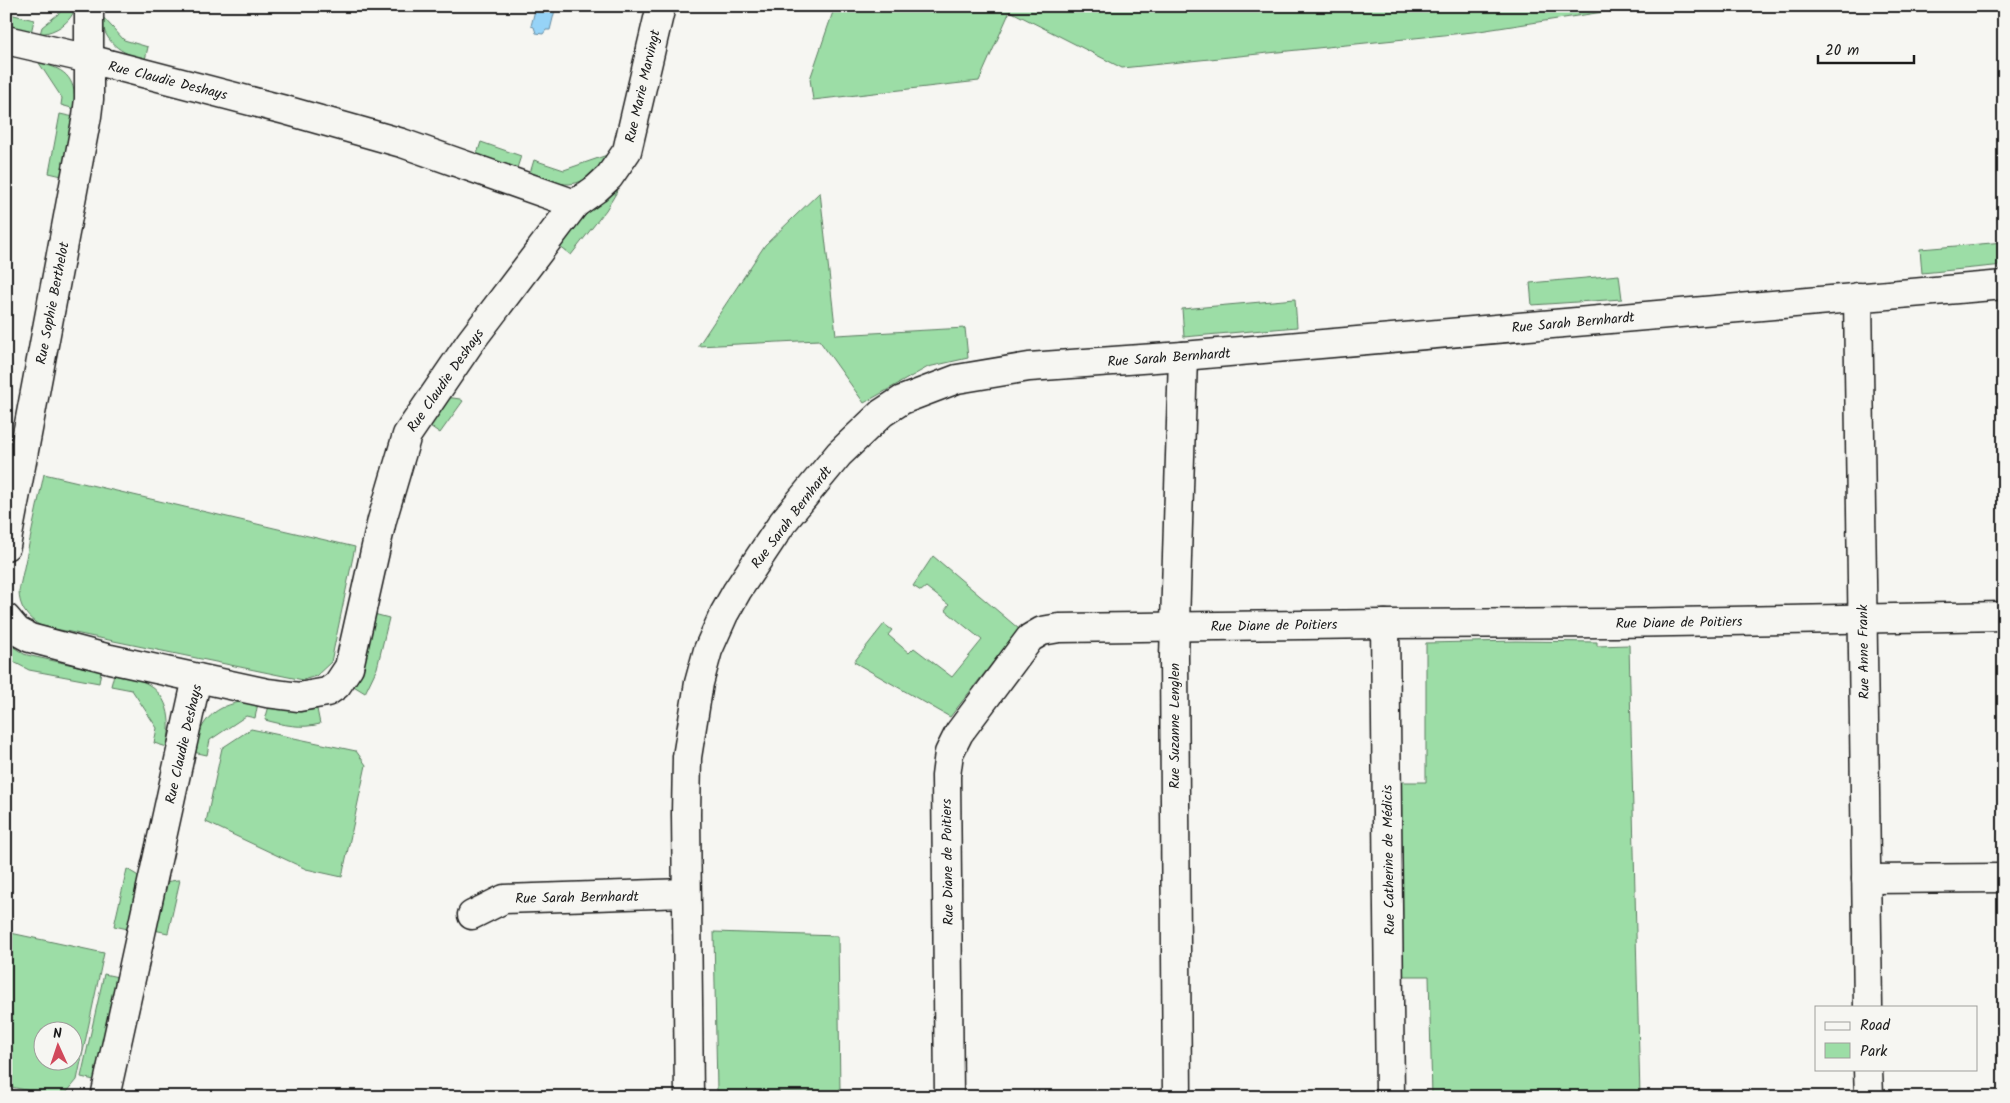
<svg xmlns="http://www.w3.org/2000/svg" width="2010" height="1103" viewBox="0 0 2010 1103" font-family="Kalam,sans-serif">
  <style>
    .green { fill: #9cdda6; stroke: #5c7c61; fill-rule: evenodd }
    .water { fill: #96d3f7; stroke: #658a9f }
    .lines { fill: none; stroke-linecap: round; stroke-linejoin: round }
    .minor-casing { stroke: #1c1c1c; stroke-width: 31 }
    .minor { stroke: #f6f6f2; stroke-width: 28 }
    .labels { text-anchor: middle; stroke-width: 4; stroke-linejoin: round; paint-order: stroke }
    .street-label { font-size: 14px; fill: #1c1c1c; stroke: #f6f6f2 }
  </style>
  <rect width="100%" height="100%" fill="#f6f6f2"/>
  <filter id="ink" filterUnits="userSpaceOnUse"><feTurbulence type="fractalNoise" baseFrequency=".02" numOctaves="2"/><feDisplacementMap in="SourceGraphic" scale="10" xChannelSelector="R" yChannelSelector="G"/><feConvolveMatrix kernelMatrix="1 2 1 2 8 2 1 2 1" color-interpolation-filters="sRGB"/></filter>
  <g filter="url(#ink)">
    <!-- green -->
    <g class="green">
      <path d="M68 6H76C71 23 56 32 40 34L42 27Z"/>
      <polygon points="835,6 1642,6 1473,32 1122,68 1010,11 979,81 813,100 810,79"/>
      <polygon points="6,13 34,20 31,33 6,27"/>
      <path d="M101 15 124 40 148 47 145 60C120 53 103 42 101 15Z"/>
      <path d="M39 63C68 69 76 80 75 109L61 105 62 98Z"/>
      <polygon points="60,114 74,117 62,176 49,173"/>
      <polygon points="481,142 521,156 517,168 477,154"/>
      <path d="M610 154C606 164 601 168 593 174 570 192 554 182 530 173L534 160 564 170Z"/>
      <path d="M618 190 606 210 571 255 560 247C579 222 590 206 618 190Z"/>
      <polygon points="820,192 836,335 965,328 968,358 928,367 864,403 819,340 698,346 765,245"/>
      <polygon points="2004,242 2004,265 1922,273 1920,249"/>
      <polygon points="1619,275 1622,299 1532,305 1530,283"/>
      <polygon points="1295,299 1297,327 1184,337 1182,309"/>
      <polygon points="446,397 460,399 463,401 440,433 427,424"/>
      <path d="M44 474 355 547 331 662 316 676 303 680 41 626C27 618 19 607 19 591Z"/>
      <polygon points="933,556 1019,629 950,717 854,662 884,624 892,630 888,635 909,653 914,648 952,677 982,640 945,610 949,605 926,587 921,591 913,586"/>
      <polygon points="374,614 389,618 377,668 365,693 352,685"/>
      <polygon points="1516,641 1597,642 1597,646 1629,645 1640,1097 1432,1097 1429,976 1400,976 1397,782 1426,782 1426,643"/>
      <polygon points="9,644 24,654 31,656 101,671 99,683 29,670 6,658 6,648"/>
      <path d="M114 674C122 676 132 677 140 680 170 693 172 719 167 747L154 743 157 728 132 690 111 686Z"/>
      <path d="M240 702 258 703 255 718 246 716 210 740 207 755 193 752C200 724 210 708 240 702Z"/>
      <path d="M269 706 301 712 317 709 320 724C301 729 284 725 265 720Z"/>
      <polygon points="251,729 356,751 366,765 342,877 306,869 206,822 222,748"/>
      <polygon points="127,869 140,877 128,929 114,926"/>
      <polygon points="177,880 180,880 168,933 154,930 165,882"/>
      <path d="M6 932 104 953 77 1080 67 1092 60 1097 6 1086ZM42 1030H72V1060H42Z"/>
      <polygon points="714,932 838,936 840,1092 717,1091"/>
      <polygon points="104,974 118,977 97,1075 94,1080 81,1077"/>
    </g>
    <!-- water -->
    <polygon class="water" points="536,6 556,6 550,30 546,30 543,34 536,33 534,27 531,26"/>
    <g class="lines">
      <defs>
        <g id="minor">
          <polyline points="6,40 89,59 285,110 402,143 575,204"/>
          <polyline points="1858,297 1868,1007"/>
          <polyline points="6,546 87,116 89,99 89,6"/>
          <polyline points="6,618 17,631 30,638 110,659 267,693 299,697 327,692 337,685 349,667 382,520 407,435 471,341 575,204 596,189 609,177 627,151 661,6"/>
          <polyline points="1385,624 1390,1097"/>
          <polyline points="1866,879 2004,878"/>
          <polyline points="472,915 504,899 686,893"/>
          <polyline points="1868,1069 1869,1097"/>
          <polyline points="105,1097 197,678"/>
          <polyline points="689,1097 686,814 687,757 699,683 708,650 724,614 737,591 783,522 839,454 882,413 902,400 957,379 1029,367 1183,356 2004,285"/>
          <polyline points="949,1097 946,776 949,753 959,733 1030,638 1042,631 1059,628 1385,624 1616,623 2004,616"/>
          <polyline points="1177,1097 1174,657 1183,356"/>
        </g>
      </defs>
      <!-- minor casing -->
      <use href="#minor" class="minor-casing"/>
      <!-- minor -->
      <use href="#minor" class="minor"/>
    </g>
  </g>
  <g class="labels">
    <!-- street labels -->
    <g class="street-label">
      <text transform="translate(168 80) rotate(14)" y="5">Rue Claudie Deshays</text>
      <text transform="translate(642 86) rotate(-77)" y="5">Rue Marie Marvingt</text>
      <text transform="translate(52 303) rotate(-79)" y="5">Rue Sophie Berthelot</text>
      <text transform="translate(1573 322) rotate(-5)" y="5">Rue Sarah Bernhardt</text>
      <text transform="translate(1169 357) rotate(-4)" y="5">Rue Sarah Bernhardt</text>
      <text transform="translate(445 380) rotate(-55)" y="5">Rue Claudie Deshays</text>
      <text transform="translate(791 517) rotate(-53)" y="5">Rue Sarah Bernhardt</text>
      <text transform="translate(1679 622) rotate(-1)" y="5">Rue Diane de Poitiers</text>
      <text transform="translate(1274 625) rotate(-1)" y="5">Rue Diane de Poitiers</text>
      <text transform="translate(1863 652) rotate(-91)" y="5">Rue Anne Frank</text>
      <text transform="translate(1174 726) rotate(-90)" y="5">Rue Suzanne Lenglen</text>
      <text transform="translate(183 744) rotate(-77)" y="5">Rue Claudie Deshays</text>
      <text transform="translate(1388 860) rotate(-91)" y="5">Rue Catherine de Médicis</text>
      <text transform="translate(947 862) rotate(-91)" y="5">Rue Diane de Poitiers</text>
      <text transform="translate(577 897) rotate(-1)" y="5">Rue Sarah Bernhardt</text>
    </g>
  </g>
  <!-- margin -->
  <rect width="2010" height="1103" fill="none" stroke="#f6f6f2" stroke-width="25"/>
  <rect x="12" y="12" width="1985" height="1078" fill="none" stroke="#1c1c1c" stroke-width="2" filter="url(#ink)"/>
  <!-- legend -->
  <rect x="1815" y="1006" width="162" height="65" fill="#f6f6f2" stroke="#9f9f9c"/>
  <rect x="1825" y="1022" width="25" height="8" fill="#f6f6f2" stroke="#9f9f9c"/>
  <text x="1860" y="1030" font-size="15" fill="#1c1c1c">Road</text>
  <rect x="1825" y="1043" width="25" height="15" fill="#9cdda6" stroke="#9f9f9c"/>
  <text x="1860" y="1056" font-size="15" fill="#1c1c1c">Park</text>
  <!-- north arrow -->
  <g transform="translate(58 1046) rotate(357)"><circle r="24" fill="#f6f6f2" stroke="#9f9f9c"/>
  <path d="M0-4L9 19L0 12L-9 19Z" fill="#d1495b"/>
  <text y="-8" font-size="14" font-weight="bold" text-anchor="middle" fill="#1c1c1c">N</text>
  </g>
  <!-- scale -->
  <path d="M1818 55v8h96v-8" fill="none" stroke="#1c1c1c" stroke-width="2.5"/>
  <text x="1825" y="55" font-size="15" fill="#1c1c1c" stroke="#f6f6f2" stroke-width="4" paint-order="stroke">20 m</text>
</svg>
